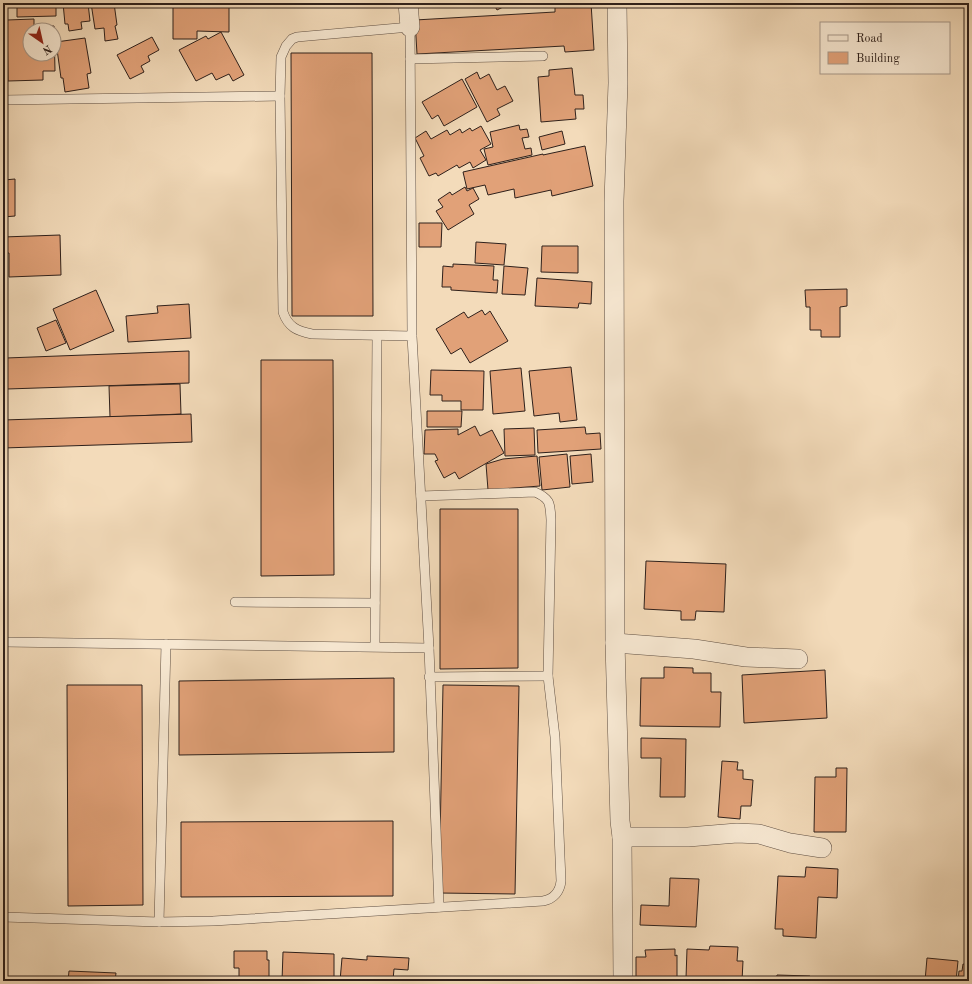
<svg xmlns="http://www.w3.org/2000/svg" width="972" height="984" viewBox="0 0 972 984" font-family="'Old Standard TT',serif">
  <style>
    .building { fill: #e1a178; stroke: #2e201b; fill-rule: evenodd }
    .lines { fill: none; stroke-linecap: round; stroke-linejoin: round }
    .service-casing { stroke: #5f4f43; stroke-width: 10 }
    .minor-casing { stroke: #5f4f43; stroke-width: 20 }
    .service { stroke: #f7e8d2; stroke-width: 9 }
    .minor { stroke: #f7e8d2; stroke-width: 19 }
  </style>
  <rect width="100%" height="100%" fill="#f3dbba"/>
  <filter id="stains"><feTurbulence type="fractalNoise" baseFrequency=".005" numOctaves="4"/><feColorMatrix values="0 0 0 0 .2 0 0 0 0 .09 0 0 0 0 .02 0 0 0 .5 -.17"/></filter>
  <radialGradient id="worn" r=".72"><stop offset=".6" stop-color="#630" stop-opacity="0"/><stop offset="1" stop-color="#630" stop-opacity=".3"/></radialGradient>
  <!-- building -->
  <g class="building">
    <polygon points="17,3 56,3 56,16 17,17"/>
    <polygon points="63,3 88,3 90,21 81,22 82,29 69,31 68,24 65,24"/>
    <polygon points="91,3 114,3 117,25 115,26 118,39 105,41 104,28 95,29"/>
    <polygon points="493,3 506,3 507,5 497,10"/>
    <polygon points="591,3 594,50 565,52 564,46 417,54 415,20 555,12 555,5"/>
    <polygon points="173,6 229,6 229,32 197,31 197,39 173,39"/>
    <path d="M34 19V26H54L55 71H43V80L8 81 7 20ZM30 30H54V54H30Z"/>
    <polygon points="3,21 5,21 6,83 3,83"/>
    <polygon points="221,32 244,75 233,81 229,74 216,80 212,73 196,81 179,50 206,36 208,39"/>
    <polygon points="152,37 159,50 148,56 150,61 141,66 144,72 130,79 117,55"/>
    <polygon points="85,38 91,73 87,74 89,88 65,92 63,78 61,78 56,42"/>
    <polygon points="291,53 372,53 373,316 292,316"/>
    <polygon points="572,68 575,95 583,95 584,109 575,109 576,119 541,122 538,77 549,76 549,70"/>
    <polygon points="477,72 480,79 489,74 497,90 505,86 513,101 497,109 500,115 487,122 465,79"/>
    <polygon points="462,79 477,107 444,126 438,115 432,119 422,102"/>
    <polygon points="519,125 520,130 527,129 529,137 522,138 525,149 531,148 532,155 488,165 484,149 493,147 490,132"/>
    <polygon points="481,126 491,144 480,150 486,160 473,168 470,162 459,168 457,165 438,176 436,173 429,176 420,158 424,156 415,138 426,131 431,139 447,130 450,135 460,129 462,133 470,128 472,131"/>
    <polygon points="562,131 565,144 542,150 539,137"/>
    <polygon points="585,146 593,186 552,196 551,190 515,198 514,189 488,195 485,185 467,189 463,172 543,154 543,155"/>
    <polygon points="3,170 4,180 15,179 15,216 3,217"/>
    <polygon points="465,187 467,191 473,188 479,199 469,205 474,214 448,230 436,211 443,207 438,200 450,192 452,195"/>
    <polygon points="419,223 442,223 441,247 419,247"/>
    <polygon points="60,235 61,275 9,277 9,253 3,253 3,237"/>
    <polygon points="476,242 506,244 504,265 475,263"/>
    <polygon points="542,246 578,246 578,273 541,272"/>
    <polygon points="453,264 494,266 493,280 498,280 497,293 451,290 451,287 442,287 443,266 453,267"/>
    <polygon points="504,266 528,268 525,295 502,294"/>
    <polygon points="537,278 592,282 591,304 579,303 578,308 535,306"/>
    <polygon points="847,289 847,306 840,307 840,337 821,337 821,330 810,330 810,307 806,307 805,290"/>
    <polygon points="96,290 114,331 70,350 53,309"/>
    <polygon points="189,304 191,338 128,342 126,316 158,313 157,306"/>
    <polygon points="482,310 485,315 490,311 508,341 470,363 461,348 451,354 436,329 464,312 468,318"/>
    <polygon points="56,320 66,343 46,351 37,328"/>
    <polygon points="189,351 189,383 7,389 6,358"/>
    <polygon points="261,360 333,360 334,575 261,576"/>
    <polygon points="571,367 577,420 560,422 559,413 534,416 529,371"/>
    <polygon points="521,368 525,411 493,414 490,371"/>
    <polygon points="431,370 484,371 483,410 461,410 461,401 442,401 442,395 430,395"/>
    <polygon points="180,384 181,414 110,417 109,386"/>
    <polygon points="427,411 462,411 461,427 427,427"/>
    <polygon points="191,414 192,442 3,448 3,420"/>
    <polygon points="475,426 480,436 492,430 504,453 459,479 455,472 444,478 435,461 438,460 435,454 424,454 425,430 458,429 458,435"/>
    <polygon points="585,427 586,434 600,433 601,449 538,453 537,430"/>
    <polygon points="534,428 535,455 505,456 504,429"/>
    <polygon points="567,454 570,487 542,490 539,457"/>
    <polygon points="591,454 593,482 572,484 570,456"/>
    <polygon points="537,456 540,486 488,490 486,464 503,459"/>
    <polygon points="440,509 518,509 518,668 440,669"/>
    <polygon points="646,561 726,564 724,612 696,611 695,620 681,620 681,611 644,609"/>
    <polygon points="664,667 693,668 693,673 711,673 711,692 721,692 720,727 640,726 641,678 664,678"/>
    <polygon points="825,670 827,718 744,723 742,675"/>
    <polygon points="394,678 394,752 179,755 179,681"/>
    <polygon points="67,685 142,685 143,905 68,906"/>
    <polygon points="443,685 519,686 515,894 439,893"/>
    <polygon points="641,738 686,739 685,797 660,797 661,758 641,758"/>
    <polygon points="722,761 738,762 737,770 743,770 743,779 753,780 751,806 741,806 740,819 718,817"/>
    <polygon points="836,768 847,768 846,832 814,832 815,777 836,777"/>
    <polygon points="393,821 393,896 181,897 181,822"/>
    <polygon points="806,867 838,869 837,898 818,897 816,938 783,936 783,929 775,929 778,876 805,877"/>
    <polygon points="670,878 699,879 696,927 640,925 641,905 669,906"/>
    <polygon points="710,946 738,947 737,961 743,961 742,981 678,981 678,977 686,978 687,949 709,950"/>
    <polygon points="675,949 675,956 677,955 677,977 669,977 669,981 636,981 636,957 646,957 645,950"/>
    <polygon points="234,951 267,951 267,960 269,960 269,981 239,981 239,968 234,968"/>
    <polygon points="283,952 334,954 334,981 282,981"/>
    <polygon points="367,956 409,958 408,970 394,969 393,980 388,980 388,981 340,981 342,958 367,960"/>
    <polygon points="927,958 958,961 956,981 925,981"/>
    <polygon points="963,964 969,965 969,981 958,981 959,971 962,971"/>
    <polygon points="69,971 116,973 115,981 68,981"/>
    <polygon points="777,975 810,976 810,981 776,981"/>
  </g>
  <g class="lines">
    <defs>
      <g id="service">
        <polyline points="410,59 543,56"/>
        <polyline points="3,100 280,96"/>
        <path d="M412 336 312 334C297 331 288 327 283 312L280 96 281 57 286 46 292 39 297 37 410 27 412 336 429 648 439 907"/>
        <polyline points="235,602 375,603"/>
        <polyline points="3,642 429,648"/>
        <polyline points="375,646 377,336"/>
        <polyline points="429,677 548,676"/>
        <path d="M3 917 159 922 213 921 543 901C554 899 560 891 561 881L555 737 548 676 551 520C550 504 551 499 535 492L421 496"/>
        <polyline points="159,922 166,644"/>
      </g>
      <g id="minor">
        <polyline points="408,3 410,27"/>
        <polyline points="617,3 618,83 614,201 615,643 620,821 622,837 623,981"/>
        <polyline points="615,643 694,649 746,657 798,659"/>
        <polyline points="622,837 688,837 737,833 759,834 790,843 822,848"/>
      </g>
    </defs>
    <!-- service casing -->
    <use href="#service" class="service-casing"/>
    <!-- minor casing -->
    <use href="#minor" class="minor-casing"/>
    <!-- service -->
    <use href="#service" class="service"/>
    <!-- minor -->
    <use href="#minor" class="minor"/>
  </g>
  <!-- margin -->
  <rect width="972" height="984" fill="none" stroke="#f3dbba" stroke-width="16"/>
  <rect x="4" y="4" width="964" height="976" fill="none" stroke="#2e201b" stroke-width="2"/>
  <rect x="8" y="8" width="956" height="968" fill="none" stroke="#2e201b"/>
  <!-- legend -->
  <rect x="820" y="22" width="130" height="52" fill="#f7e8d2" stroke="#a79889"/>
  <rect x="828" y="35" width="20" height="6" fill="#f7e8d2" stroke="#a79889"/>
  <text x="856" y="42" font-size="12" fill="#2e201b">Road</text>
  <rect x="828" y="52" width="20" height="12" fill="#e1a178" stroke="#a79889"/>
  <text x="856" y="62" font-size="12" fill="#2e201b">Building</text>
  <!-- north arrow -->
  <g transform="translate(42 42) rotate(146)"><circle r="19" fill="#f7e8d2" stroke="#a79889"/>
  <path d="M0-3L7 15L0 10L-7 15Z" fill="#8f2418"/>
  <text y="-6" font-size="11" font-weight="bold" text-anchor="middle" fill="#2e201b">N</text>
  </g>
  <rect width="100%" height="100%" filter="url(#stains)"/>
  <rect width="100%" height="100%" fill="url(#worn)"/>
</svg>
